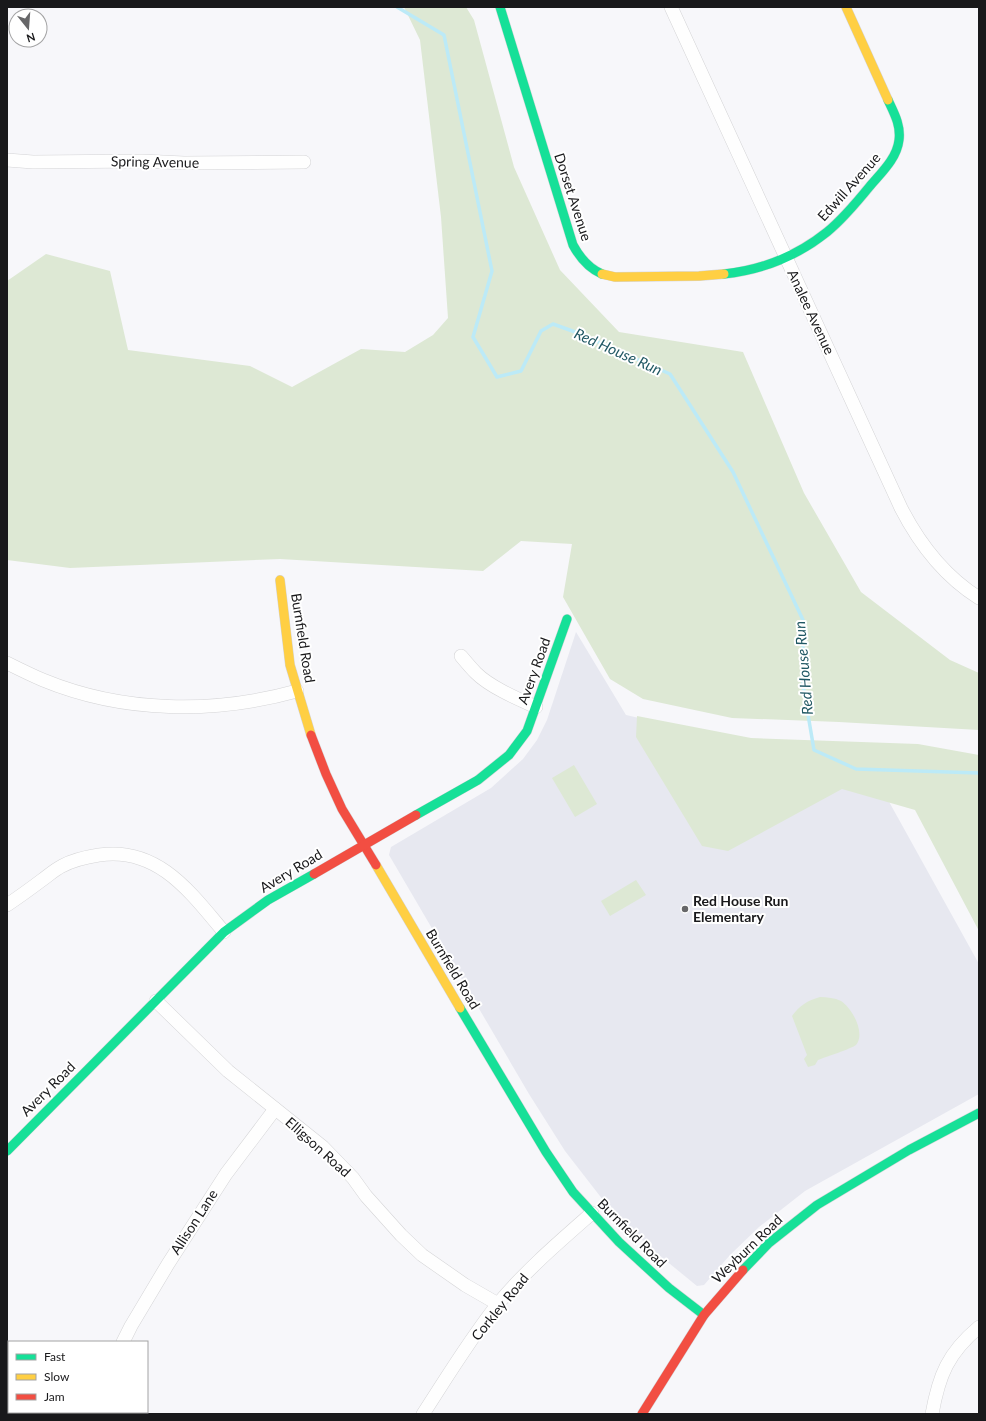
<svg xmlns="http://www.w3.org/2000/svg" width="986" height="1421" viewBox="0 0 986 1421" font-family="Lato,sans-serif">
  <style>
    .built { fill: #e7e8f0 }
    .green { fill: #dde8d4 }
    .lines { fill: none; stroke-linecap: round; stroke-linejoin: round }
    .stream { stroke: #bceaf7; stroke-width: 3.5 }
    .street-casing { stroke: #d4d4d6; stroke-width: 14 }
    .fast-casing { stroke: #d4d4d6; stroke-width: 10 }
    .slow-casing { stroke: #d4d4d6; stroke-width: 10 }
    .jam-casing { stroke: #d4d4d6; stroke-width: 10 }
    .street { stroke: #fefefe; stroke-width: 13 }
    .fast { stroke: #16e098; stroke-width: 9 }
    .slow { stroke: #ffcf43; stroke-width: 9 }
    .jam { stroke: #f24e42; stroke-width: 9 }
    .poi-dot { fill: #676769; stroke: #fff; stroke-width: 1.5 }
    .labels { text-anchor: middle; stroke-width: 4; stroke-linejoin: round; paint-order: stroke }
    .street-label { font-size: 14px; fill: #19191b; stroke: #fff }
    .poi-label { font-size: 14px; font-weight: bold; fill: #19191b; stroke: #fff; text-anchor: start }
    .water-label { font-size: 15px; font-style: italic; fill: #215864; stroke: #fff }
  </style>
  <rect width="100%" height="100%" fill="#f7f7fa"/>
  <!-- built -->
  <polygon class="built" points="576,632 626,715 872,771 979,964 979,1094 805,1191 759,1227 730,1255 704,1285 697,1286 648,1246 603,1200 565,1151 529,1094 389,855 391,847 491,788 523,759 537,740 547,720"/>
  <!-- green -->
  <g class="green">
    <polygon points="404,7 466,7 474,20 514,167 560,270 619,332 743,352 804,493 861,592 950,660 979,673 979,730 839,722 732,718 643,699 610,679 563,597 572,544 521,541 483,571 280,559 70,568 7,560 7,281 46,254 110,271 128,350 250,366 292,387 361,349 405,352 433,335 448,318 441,217 420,40"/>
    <polygon points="637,716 751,738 918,744 979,755 979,931 915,810 842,789 728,851 702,846 636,737"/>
    <polygon points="574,765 597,804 575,817 552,778"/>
    <polygon points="636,880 646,895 610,916 601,901"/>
    <path d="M820 997C827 997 835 998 841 1001 852 1008 866 1033 856 1045 851 1049 825 1057 818 1060L815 1065 808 1067 804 1059 807 1055 792 1016C800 1005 807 1001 820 997Z"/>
  </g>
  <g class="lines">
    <!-- stream -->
    <polyline class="stream" points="397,7 444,35 492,271 473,337 497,377 521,371 541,331 553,324 578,333 670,374 733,472 803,620 803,685 814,750 856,769 979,773"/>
    <defs>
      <g id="street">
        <path d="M671 7 901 508C920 545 944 576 979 598"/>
        <polyline points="7,160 33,162 142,161 184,163 304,162"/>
        <path d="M461 656C466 662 471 668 476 673 490 687 518 699 536 707"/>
        <path d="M7 663C19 669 31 675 43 680 123 713 214 714 297 691"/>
        <path d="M7 905C19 897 30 889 42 880 48 876 54 870 62 866 73 860 86 857 99 855 158 846 191 893 224 932"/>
        <polyline points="156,1001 228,1071 323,1147 353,1178 366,1196 401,1235 422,1255 465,1285 498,1304"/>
        <polyline points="123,1342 131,1326 168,1264 226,1174 275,1109"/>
        <polyline points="83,1414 85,1412"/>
        <path d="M423 1414C447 1377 470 1339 497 1305 525 1271 559 1242 592 1213"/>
        <path d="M932 1414C939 1375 948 1353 979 1327"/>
      </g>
      <g id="fast">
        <path d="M500 7 573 245C580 258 588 268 602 274"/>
        <path d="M724 274C762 270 797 256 827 232 843 219 857 202 870 186 882 172 897 158 899 140 901 125 894 113 888 100"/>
        <polyline points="416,815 478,780 509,755 527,731 567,619"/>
        <polyline points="460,1008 546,1152 573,1192 619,1242 669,1288 704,1315"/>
        <polyline points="7,1151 224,932 268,900 314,874"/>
        <polyline points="743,1270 769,1243 817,1205 909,1150 979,1113"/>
      </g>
      <g id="slow">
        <polyline points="846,7 888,100"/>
        <polyline points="602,274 615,277 699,276 724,274"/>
        <polyline points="280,580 290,665 311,735"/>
        <polyline points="376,865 460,1008"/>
      </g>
      <g id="jam">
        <polyline points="311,735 326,774 342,809 376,865"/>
        <polyline points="314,874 416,815"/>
        <polyline points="642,1414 704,1315 743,1270"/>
      </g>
    </defs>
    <!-- street casing -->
    <use href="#street" class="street-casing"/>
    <!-- fast casing -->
    <use href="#fast" class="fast-casing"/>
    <!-- slow casing -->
    <use href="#slow" class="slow-casing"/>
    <!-- jam casing -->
    <use href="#jam" class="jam-casing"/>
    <!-- street -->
    <use href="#street" class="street"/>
    <!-- fast -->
    <use href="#fast" class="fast"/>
    <!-- slow -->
    <use href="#slow" class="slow"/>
    <!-- jam -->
    <use href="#jam" class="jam"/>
  </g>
  <!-- markers -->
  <circle class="poi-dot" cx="685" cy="909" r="4"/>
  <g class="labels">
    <!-- street labels -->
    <g class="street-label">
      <text transform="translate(155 162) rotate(1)" y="5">Spring Avenue</text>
      <text transform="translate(849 187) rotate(-48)" y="5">Edwill Avenue</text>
      <text transform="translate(573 197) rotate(72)" y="5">Dorset Avenue</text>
      <text transform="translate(811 312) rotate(65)" y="5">Analee Avenue</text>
      <text transform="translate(303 638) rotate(81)" y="5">Burnfield Road</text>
      <text transform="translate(534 671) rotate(-70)" y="5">Avery Road</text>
      <text transform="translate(291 871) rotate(-31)" y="5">Avery Road</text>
      <text transform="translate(453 969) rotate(59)" y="5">Burnfield Road</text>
      <text transform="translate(48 1089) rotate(-45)" y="5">Avery Road</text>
      <text transform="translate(318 1147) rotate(42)" y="5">Elligson Road</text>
      <text transform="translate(194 1222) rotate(-57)" y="5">Allison Lane</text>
      <text transform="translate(632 1233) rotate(45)" y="5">Burnfield Road</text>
      <text transform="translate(747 1249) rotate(-44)" y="5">Weyburn Road</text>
      <text transform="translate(500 1307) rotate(-51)" y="5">Corkley Road</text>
    </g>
    <!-- poi labels -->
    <g class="poi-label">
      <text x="693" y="906">Red House Run<tspan x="693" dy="16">Elementary</tspan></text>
    </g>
    <!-- water labels -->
    <g class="water-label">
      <text transform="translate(618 352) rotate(24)" y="5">Red House Run</text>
      <text transform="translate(804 668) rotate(-95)" y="5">Red House Run</text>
    </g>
  </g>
  <!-- border -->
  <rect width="986" height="1421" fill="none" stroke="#19191b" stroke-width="16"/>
  <!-- legend -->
  <rect x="8" y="1341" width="140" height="72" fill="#ffffff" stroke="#a3a3a4"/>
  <rect x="16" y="1354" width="20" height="6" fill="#16e098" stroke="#a3a3a4"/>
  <text x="44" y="1361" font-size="12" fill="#19191b">Fast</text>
  <rect x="16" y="1374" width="20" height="6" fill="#ffcf43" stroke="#a3a3a4"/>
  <text x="44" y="1381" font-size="12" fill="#19191b">Slow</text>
  <rect x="16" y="1394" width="20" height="6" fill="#f24e42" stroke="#a3a3a4"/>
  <text x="44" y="1401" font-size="12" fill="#19191b">Jam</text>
  <!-- north arrow -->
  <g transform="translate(28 28) rotate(163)"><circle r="19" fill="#ffffff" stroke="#a3a3a4"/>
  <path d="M0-3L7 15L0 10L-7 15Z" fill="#676769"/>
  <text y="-6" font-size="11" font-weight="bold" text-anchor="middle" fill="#19191b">N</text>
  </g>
</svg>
